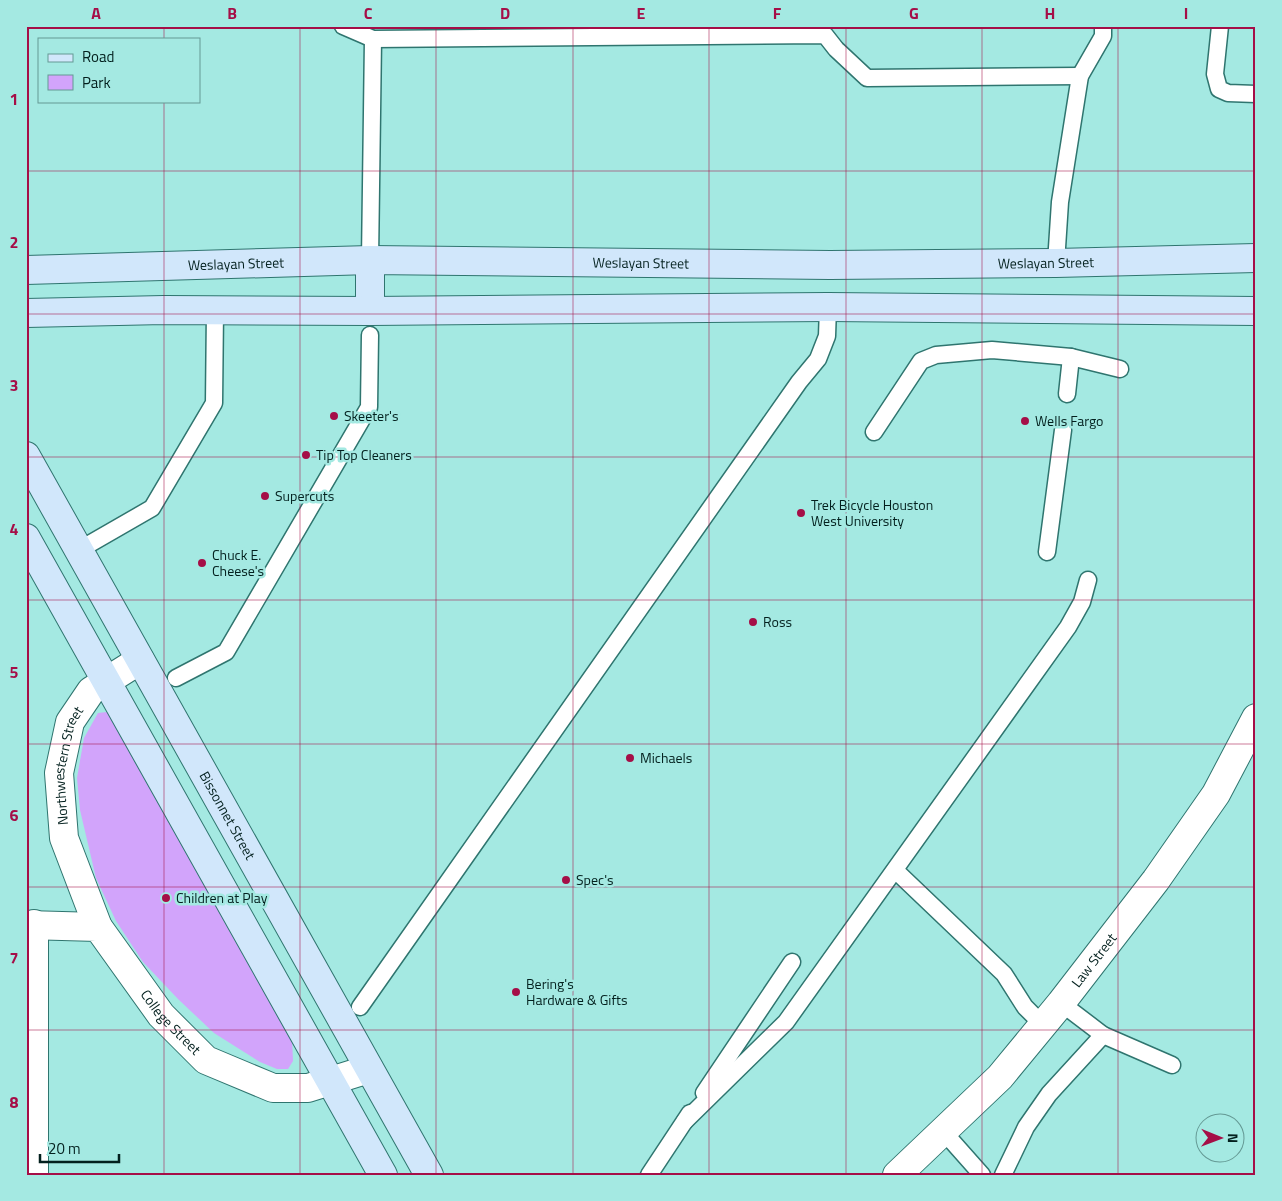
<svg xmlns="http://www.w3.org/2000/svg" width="1282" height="1201" viewBox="0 0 1282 1201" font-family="'Titillium Web',sans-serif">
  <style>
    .green { fill: #d2a4fb }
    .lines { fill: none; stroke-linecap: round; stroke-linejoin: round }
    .service-casing { stroke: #2f756f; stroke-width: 19 }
    .minor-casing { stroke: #2f756f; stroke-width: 30 }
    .secondary-casing { stroke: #2f756f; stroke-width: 30 }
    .service { stroke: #fff; stroke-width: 16 }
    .minor { stroke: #fff; stroke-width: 28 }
    .secondary { stroke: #d1e7fb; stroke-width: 28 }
    .grid { fill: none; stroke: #a50e47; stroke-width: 1; stroke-opacity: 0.55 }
    .poi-dot { fill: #a50e47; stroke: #a4e9e2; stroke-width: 2 }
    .labels { text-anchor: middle; stroke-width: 5; stroke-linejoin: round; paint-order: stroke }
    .street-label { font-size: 14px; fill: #03201e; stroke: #a4e9e2 }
    .poi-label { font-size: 14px; fill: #03201e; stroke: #a4e9e2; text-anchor: start }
    .neatline { fill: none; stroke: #a50e47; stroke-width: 2 }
    .grid-label { font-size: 16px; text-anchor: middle; font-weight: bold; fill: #a50e47 }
  </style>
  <rect width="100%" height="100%" fill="#a4e9e2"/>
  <!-- green -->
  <polygon class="green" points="107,712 113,720 292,1039 293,1061 288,1069 277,1069 260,1062 214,1033 178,999 143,962 116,921 96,878 80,810 77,778 84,738 98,713"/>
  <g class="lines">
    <defs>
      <g id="service">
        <polyline points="343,26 373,39 825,35 836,49 867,78 1080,76"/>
        <polyline points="1220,26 1215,74 1219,89 1228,93 1256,94"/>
        <polyline points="370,260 373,39"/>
        <polyline points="1056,263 1060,202 1080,76 1103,36 1103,26"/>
        <polyline points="1067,394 1071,357"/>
        <polyline points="874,432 921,361 936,355 992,350 1071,357 1120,369"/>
        <polyline points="79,550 152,508 214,403 215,310"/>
        <polyline points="1047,552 1063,430"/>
        <polyline points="176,678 226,652 369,407 370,335"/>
        <polyline points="895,870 1004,974 1025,1007 1043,1025"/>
        <polyline points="1061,1003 1103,1035 1172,1065"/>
        <polyline points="360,1007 799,382 818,359 827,336 828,307"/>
        <polyline points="704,1093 792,962"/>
        <polyline points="685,1121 786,1022 1068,627 1082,602 1088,580"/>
        <polyline points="943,1131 982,1175"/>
        <polyline points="649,1175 690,1113"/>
        <polyline points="1003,1175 1026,1127 1049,1094 1103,1035"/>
      </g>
      <g id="minor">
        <polyline points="34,924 34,1175"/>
        <path id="s1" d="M26 925 98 927 161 1015 206 1060 273 1088H308L369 1069"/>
        <path id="s2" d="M98 927 64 838 59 773 70 722 91 691 140 660"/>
        <path id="s3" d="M897 1175 1000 1077 1061 1003 1156 880 1216 794 1256 718"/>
      </g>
      <g id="secondary">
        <path id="s4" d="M26 270 370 260 830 265 1056 263 1256 258"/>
        <polyline points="370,311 370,260"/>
        <polyline points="26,313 164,310 370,311 828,307 1256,311"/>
        <path id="s5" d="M26 456 429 1175"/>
        <polyline points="26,538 383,1175"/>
      </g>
    </defs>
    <!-- service casing -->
    <use href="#service" class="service-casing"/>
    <!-- minor casing -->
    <use href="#minor" class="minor-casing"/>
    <!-- secondary casing -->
    <use href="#secondary" class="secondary-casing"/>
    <!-- service -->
    <use href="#service" class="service"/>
    <!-- minor -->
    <use href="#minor" class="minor"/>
    <!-- secondary -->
    <use href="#secondary" class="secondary"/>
  </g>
  <!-- grid -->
  <path class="grid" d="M164 26V39M300 26V1175M436 26V1175M573 26V1175M709 26V1175M846 26V1175M982 26V1175M1118 26V1175M164 101V1175M26 171H1256M26 314H1256M26 457H1256M26 600H1256M26 744H1256M26 887H1256M26 1030H1256"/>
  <!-- markers -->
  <g class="poi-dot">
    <circle cx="334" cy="416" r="5"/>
    <circle cx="1025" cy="421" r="5"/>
    <circle cx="306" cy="455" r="5"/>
    <circle cx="265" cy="496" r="5"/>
    <circle cx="801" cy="513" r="5"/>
    <circle cx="202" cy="563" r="5"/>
    <circle cx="753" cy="622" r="5"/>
    <circle cx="630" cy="758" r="5"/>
    <circle cx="566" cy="880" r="5"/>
    <circle cx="166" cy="898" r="5"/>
    <circle cx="516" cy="992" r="5"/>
  </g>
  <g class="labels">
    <!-- street labels -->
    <g class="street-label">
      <text dy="5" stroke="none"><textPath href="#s4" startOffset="1020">Weslayan Street</textPath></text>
      <text dy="5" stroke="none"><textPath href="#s4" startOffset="210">Weslayan Street</textPath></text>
      <text dy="5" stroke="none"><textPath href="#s4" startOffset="615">Weslayan Street</textPath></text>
      <text dy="5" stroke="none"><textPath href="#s2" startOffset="169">Northwestern Street</textPath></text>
      <text dy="5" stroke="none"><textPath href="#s5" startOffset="412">Bissonnet Street</textPath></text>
      <text dy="5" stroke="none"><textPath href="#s3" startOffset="292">Law Street</textPath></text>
      <text dy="5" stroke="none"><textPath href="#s1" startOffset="192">College Street</textPath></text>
    </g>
    <!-- poi labels -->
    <g class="poi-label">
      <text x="344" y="421">Skeeter's</text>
      <text x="1035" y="426">Wells Fargo</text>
      <text x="316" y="460">Tip Top Cleaners</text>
      <text x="275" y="501">Supercuts</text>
      <text x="811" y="510">Trek Bicycle Houston<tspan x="811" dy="16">West University</tspan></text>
      <text x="212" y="560">Chuck E.<tspan x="212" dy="16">Cheese's</tspan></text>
      <text x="763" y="627">Ross</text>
      <text x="640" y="763">Michaels</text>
      <text x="576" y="885">Spec's</text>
      <text x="176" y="903">Children at Play</text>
      <text x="526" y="989">Bering's<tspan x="526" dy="16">Hardware &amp; Gifts</tspan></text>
    </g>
  </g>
  <!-- border -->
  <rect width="1282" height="1201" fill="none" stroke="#a4e9e2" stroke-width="55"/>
  <!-- legend -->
  <rect x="38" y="38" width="162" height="65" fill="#a4e9e2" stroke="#649994"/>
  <rect x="48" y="54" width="25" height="8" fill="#d1e7fb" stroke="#649994"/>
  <text x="82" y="62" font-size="15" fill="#03201e">Road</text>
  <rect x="48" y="75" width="25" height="15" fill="#d2a4fb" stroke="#649994"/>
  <text x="82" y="88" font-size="15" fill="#03201e">Park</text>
  <!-- north arrow -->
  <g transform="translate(1220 1138) rotate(91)"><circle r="24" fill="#a4e9e2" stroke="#649994"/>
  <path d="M0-4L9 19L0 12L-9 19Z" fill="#a50e47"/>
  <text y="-8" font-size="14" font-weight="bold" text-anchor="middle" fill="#03201e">N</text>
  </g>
  <!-- scale -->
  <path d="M40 1154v8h79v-8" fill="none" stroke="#03201e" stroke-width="2.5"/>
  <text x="48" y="1154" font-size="15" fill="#03201e" stroke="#a4e9e2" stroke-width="4" paint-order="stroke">20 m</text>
  <rect x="28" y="28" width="1226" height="1146" class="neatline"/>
  <g class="grid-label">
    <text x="96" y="19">A</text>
    <text x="232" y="19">B</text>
    <text x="368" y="19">C</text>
    <text x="505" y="19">D</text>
    <text x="641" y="19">E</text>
    <text x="777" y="19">F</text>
    <text x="914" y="19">G</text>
    <text x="1050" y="19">H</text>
    <text x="1186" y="19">I</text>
    <text x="14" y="105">1</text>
    <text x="14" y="248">2</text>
    <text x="14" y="391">3</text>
    <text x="14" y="535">4</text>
    <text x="14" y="678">5</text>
    <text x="14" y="821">6</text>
    <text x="14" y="964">7</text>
    <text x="14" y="1108">8</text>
  </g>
</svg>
